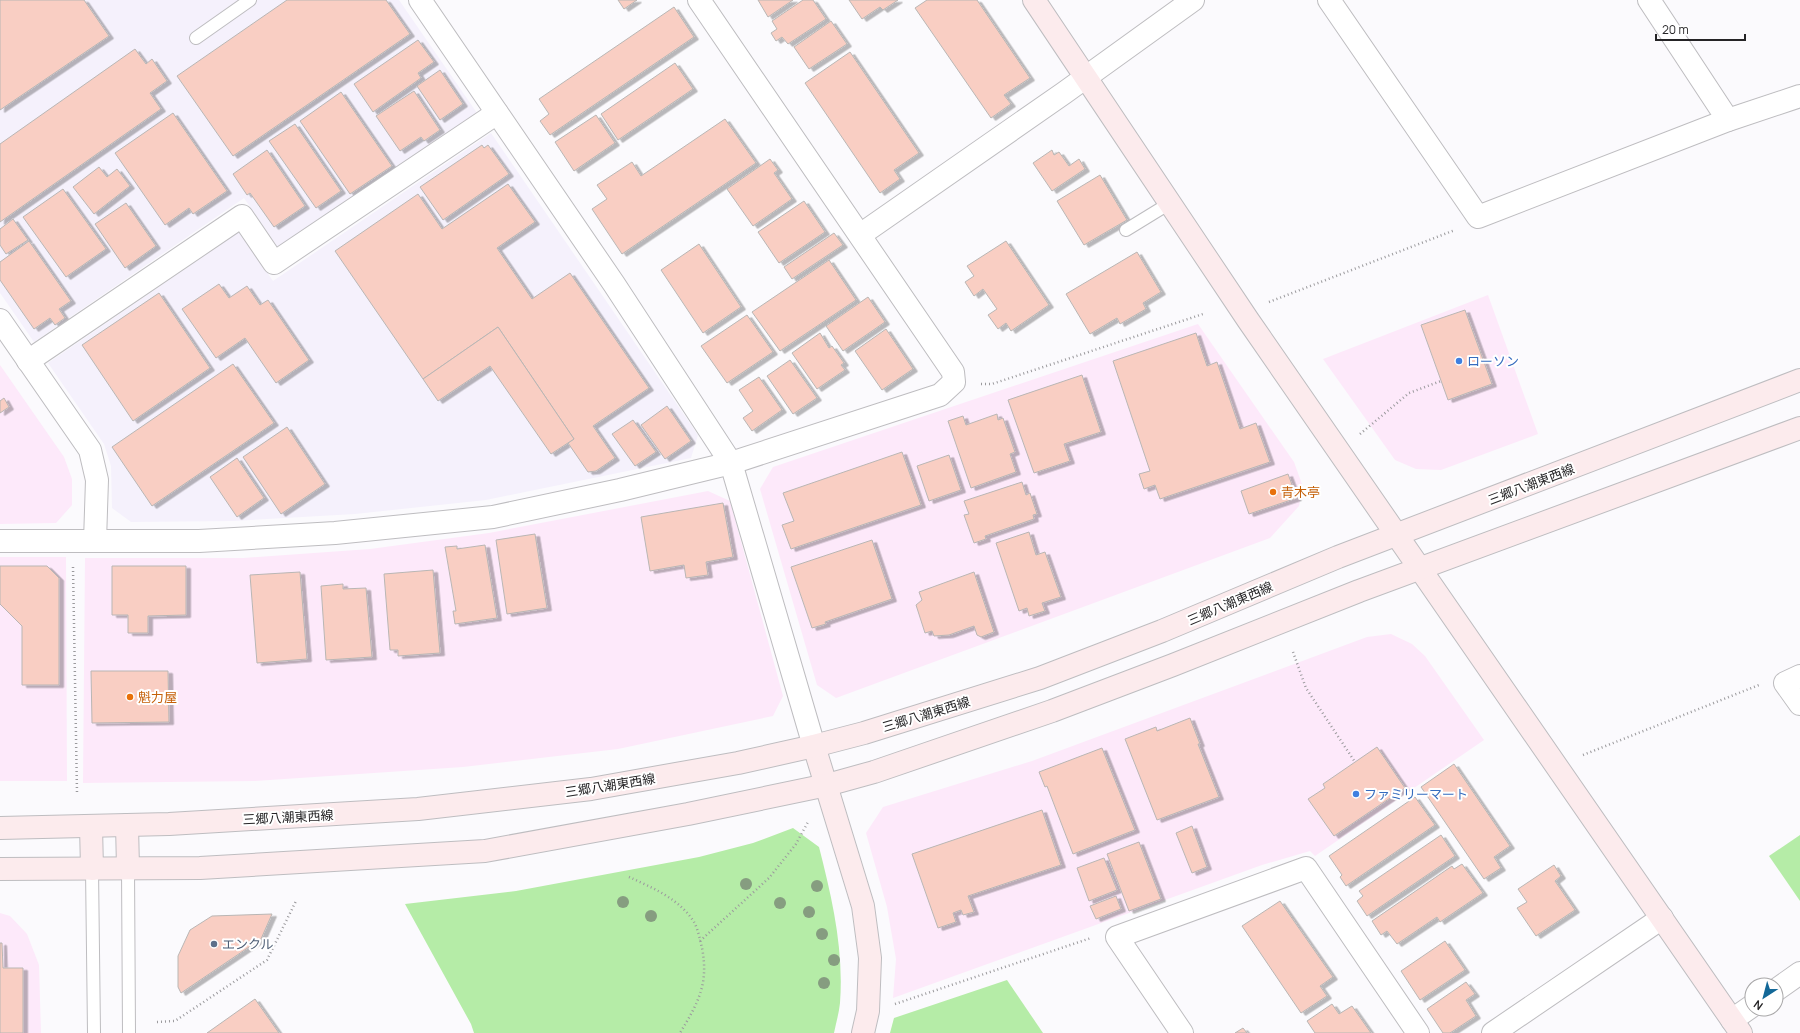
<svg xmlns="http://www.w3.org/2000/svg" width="1800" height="1033" viewBox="0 0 1800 1033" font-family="Manrope,'Noto Sans JP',sans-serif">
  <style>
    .commercial { fill: #fde9fa }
    .built { fill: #f5f1fc }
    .green { fill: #b5eca7 }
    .building { fill: #f9cec3; stroke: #b9b6b4; filter: url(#shadow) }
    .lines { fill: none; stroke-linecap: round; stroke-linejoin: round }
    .lane-casing { stroke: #bebdc0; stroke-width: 14 }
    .street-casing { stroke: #bebdc0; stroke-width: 24 }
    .secondary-casing { stroke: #bebdc0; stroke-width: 24 }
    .path { stroke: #9b9a9d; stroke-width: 2.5; stroke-dasharray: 1 3; stroke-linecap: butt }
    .lane { stroke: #fff; stroke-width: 12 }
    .street { stroke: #fff; stroke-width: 22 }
    .secondary { stroke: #fcebed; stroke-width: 22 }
    .tree { fill: #869d80 }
    .shop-dot { fill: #3f7fe0; stroke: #fff; stroke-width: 1.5 }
    .food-dot { fill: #e8710a; stroke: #fff; stroke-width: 1.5 }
    .service-dot { fill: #5c6f8a; stroke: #fff; stroke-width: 1.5 }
    .labels { text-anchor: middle; stroke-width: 4; stroke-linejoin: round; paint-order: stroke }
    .shop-label { font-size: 13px; fill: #366cbe; stroke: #fff; text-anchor: start }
    .street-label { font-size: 13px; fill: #252426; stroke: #fff }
    .food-label { font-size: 13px; fill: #c56008; stroke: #fff; text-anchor: start }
    .service-label { font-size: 13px; fill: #4e5e75; stroke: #fff; text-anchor: start }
  </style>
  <defs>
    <filter id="shadow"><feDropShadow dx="4.5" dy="2.5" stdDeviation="0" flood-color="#0004"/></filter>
  </defs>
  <rect width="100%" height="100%" fill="#fbfafd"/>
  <!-- commercial -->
  <g class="commercial">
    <polygon points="1488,295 1538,434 1441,470 1416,469 1395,460 1323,359"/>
    <polygon points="1198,324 1294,462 1303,487 1299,506 1270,538 836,698 817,685 760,489 773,467"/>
    <polygon points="0,365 64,457 72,479 72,505 56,523 0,524"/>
    <polygon points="708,491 730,501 783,696 773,716 618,749 463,767 255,781 83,783 85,558 243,558 370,549 489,533"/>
    <polygon points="0,557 66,557 67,781 0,781"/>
    <polygon points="1391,634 1412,644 1425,656 1484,740 1315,856 1310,851 1262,865 893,998 896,959 887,907 866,833 883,807 1032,761 1367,637"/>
    <polygon points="0,913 10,916 27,934 39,965 41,1033 0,1033"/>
  </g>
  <!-- built -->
  <g class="built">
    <polygon points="0,0 399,0 477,113 279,249 244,198 34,342 0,293"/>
    <polygon points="491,133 698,435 691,458 486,500 355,514 234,521 131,522 112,508 111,466 104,444 48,363 239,232 273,281"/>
  </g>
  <!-- green -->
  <g class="green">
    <path d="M793 828 819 847C832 898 844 949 840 1003 839 1013 836 1023 834 1033H474L471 1024 405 904 516 891 699 857 753 843Z"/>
    <polygon points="1800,835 1800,901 1769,856"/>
    <polygon points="1007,980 1043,1033 890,1033 894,1018"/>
  </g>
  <!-- building -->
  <g class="building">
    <polygon points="0,0 84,0 109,36 0,110"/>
    <polygon points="287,0 386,0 410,34 233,156 177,76"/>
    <polygon points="618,0 637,0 624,9"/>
    <polygon points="758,0 793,0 768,17"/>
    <polygon points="803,0 813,0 826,19 788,44 782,37 776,41 771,33 777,29 772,21"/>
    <polygon points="849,0 898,0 883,10 880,7 862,19"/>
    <polygon points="927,0 977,0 1030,78 1004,95 1011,104 991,118 915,8"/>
    <polygon points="674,7 694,37 550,135 540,121 549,114 539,99"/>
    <polygon points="831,21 847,44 809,69 794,47"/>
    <polygon points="418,40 434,62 418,73 421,78 373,112 354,84"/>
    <polygon points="135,49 146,64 152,59 167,81 150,93 161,109 0,222 0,144"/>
    <polygon points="850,52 919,153 894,170 900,179 880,193 805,83"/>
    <polygon points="675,63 693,89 618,140 601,114"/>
    <polygon points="440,70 463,104 440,120 417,86"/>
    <polygon points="414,91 440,130 424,141 421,137 400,151 376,116"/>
    <polygon points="341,92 392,166 350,194 300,121"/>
    <polygon points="173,113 227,191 193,214 189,208 165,225 115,153"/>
    <polygon points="596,115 615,143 574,171 555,142"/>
    <polygon points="725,119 756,163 622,254 592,209 607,199 597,185 632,162 641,176"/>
    <polygon points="295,124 341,191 316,208 269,141"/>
    <polygon points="482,145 484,148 488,145 509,174 443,220 420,187"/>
    <polygon points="267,150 305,206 274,227 250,193 247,195 233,174"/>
    <polygon points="1052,150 1054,155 1059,152 1069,166 1079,159 1085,169 1052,191 1033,163"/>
    <polygon points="770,159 778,170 774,173 792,199 753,226 727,189"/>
    <polygon points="99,167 107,177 117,169 130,186 94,214 73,187"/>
    <polygon points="1100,175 1127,220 1084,245 1057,201"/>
    <polygon points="508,184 535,222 497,248 532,299 570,273 649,388 593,426 615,458 596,471 588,472 568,443 574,439 498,327 423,379 335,251 418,194 442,229"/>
    <polygon points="63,189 106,249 66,277 23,217"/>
    <polygon points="804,201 825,232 779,263 758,232"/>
    <polygon points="126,203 156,246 125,268 95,224"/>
    <polygon points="13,219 28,240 6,254 0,245 0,229"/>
    <polygon points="834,233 843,245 792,279 784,267"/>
    <polygon points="29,241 71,301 59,309 65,318 55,325 50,318 34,329 0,280 0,262"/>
    <polygon points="1006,241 1049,305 1011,331 1006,323 998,329 988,315 997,309 983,289 974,296 965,282 974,276 967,266"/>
    <polygon points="699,244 741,307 703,333 661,270"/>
    <polygon points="1137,252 1161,292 1143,303 1146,309 1120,324 1117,318 1090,334 1066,294"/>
    <polygon points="829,260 856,300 780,351 752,312"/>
    <polygon points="219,284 229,298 247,286 260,305 268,300 309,360 276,383 245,338 216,358 182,309"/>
    <polygon points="159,293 210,368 133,421 82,345"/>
    <polygon points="868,297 885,322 843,351 826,326"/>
    <polygon points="1465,310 1492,384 1448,400 1421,325"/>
    <polygon points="747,315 773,352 727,383 701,346"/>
    <polygon points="498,327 574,439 551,454 490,366 438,401 423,379"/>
    <polygon points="886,329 913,369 882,390 855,351"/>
    <polygon points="820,333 829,348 832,346 844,363 841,365 845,370 817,389 792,353"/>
    <polygon points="1196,333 1207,366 1217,362 1240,429 1256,423 1270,462 1160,499 1155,485 1144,489 1139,474 1150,471 1113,361"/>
    <polygon points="790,360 817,398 793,414 767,376"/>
    <polygon points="233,364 274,423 152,506 112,447"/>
    <polygon points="1082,375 1101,432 1064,444 1070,461 1034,473 1008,400"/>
    <polygon points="759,377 782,410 752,431 743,418 753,411 739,390"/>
    <polygon points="4,398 9,407 0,413 0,401"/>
    <polygon points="667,406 691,441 665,459 641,425"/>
    <polygon points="997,414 998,420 1003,418 1015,452 1010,454 1016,472 971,488 948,421 963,416 966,425"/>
    <polygon points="633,420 656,452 635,466 612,434"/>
    <polygon points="287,427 325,484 281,514 243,457"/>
    <polygon points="902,452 921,505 791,549 782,525 794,521 783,493"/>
    <polygon points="949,455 961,490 929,501 917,466"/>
    <polygon points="237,458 264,498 237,517 210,477"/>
    <polygon points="1288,474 1297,498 1249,514 1241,491"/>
    <polygon points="1022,482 1026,495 1030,493 1037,514 1033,515 1034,519 985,536 986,539 974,543 964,515 969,514 964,501"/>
    <polygon points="723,503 733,557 706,562 708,575 686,578 684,565 650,571 641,517"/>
    <polygon points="1029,532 1036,555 1045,552 1061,597 1042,603 1045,611 1029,616 1027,608 1019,611 996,543"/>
    <polygon points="535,534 547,608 507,614 496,540"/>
    <polygon points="872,540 892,599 825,622 826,624 812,628 791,567"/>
    <polygon points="485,545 497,618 455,624 453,611 456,611 445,547 457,546 457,549"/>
    <polygon points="0,566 47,566 59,578 59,685 22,685 22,626 0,604"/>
    <polygon points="112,566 186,566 186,615 148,616 148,633 128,633 128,615 112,615"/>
    <polygon points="433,570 440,653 398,656 398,650 390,650 384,574"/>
    <polygon points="300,572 307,659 257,663 250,575"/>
    <polygon points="974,572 994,632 981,637 977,635 974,626 949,635 934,636 932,631 925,633 916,605 922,600 919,592"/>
    <polygon points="343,584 343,589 366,588 372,657 326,660 321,586"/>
    <polygon points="91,671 168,671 169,722 92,723"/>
    <polygon points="1190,718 1200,744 1198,744 1219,797 1157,820 1125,739 1156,727 1157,731"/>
    <polygon points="1377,747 1405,788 1334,836 1308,799 1325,788 1323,784"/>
    <polygon points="1102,748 1135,830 1073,854 1047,786 1045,787 1039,772"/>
    <polygon points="1454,764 1510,846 1494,857 1501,868 1484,879 1421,787"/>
    <polygon points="1415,797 1435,825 1346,886 1340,877 1342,875 1329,856"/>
    <polygon points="1042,810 1061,865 968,896 974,912 963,915 961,910 953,913 956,922 938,928 912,854"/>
    <polygon points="1192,826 1207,867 1192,873 1176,833"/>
    <polygon points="1441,835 1455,856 1367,916 1357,901 1363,896 1359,891"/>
    <polygon points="1139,842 1161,899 1129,911 1107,854"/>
    <polygon points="1104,858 1117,890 1089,901 1077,868"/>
    <polygon points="1462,864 1483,893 1440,922 1437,917 1397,944 1387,931 1381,935 1372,921 1452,866 1454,869"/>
    <polygon points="1554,865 1561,876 1555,881 1575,910 1536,936 1517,908 1527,902 1518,889"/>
    <polygon points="1116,896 1121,909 1096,919 1090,906"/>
    <polygon points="1280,901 1333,977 1320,986 1327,996 1301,1013 1242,926"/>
    <polygon points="272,914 261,939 181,993 178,987 178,956 190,930 212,916"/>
    <polygon points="1445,941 1465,970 1420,1000 1401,971"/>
    <polygon points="0,943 2,943 3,968 23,968 23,1033 0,1033"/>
    <polygon points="1466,982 1475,994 1466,1000 1476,1016 1450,1033 1443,1033 1427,1009"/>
    <polygon points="255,999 279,1033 207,1033"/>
    <polygon points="1332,1004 1339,1014 1352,1006 1371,1033 1315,1033 1307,1021"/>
    <polygon points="1243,1028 1247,1033 1235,1033"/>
  </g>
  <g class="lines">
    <defs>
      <g id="lane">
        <polyline points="196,38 250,0"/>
        <polyline points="1126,230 1170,203"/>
        <polyline points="128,868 129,1033"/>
        <polyline points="92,869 94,1033"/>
      </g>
      <g id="street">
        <polyline points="420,0 614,284 731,463 814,746"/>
        <polyline points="1329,0 1478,217 1728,120 1800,96"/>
        <polyline points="1649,0 1728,120"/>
        <polyline points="860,235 1064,93 1193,0"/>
        <polyline points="0,320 90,450 97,480 95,541"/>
        <polyline points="28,361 242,216 274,263 497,113"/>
        <polyline points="0,541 199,541 335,533 493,517 620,490 731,463 940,395 954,382 953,372 699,0"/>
        <polyline points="1800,676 1785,683 1800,704"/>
        <polyline points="1776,990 1800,973"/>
        <polyline points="1732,1020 1752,1006"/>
        <polyline points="1182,1033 1117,937 1306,868 1418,1033"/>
        <polyline points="1493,1033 1662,918"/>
      </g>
      <g id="secondary">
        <polyline points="1034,0 1248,320 1741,1033"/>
        <polyline points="814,746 863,906 870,958 868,1011 863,1033"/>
        <polyline points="127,825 128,868"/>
        <polyline points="91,826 92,869"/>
        <polyline points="0,828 169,824 418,809 591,789 738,763 814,746 864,733 1040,678 1162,631 1338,557 1800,380"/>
        <polyline points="0,869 200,868 485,851 688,814 827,785 874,772 1052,711 1173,665 1359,591 1800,428"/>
      </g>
    </defs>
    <!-- lane casing -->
    <use href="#lane" class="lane-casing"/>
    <!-- street casing -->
    <use href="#street" class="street-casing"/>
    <!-- secondary casing -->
    <use href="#secondary" class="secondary-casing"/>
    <!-- path -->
    <g class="path">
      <polyline points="1269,302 1455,230"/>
      <polyline points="981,384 992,384 1203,314"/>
      <polyline points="1360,434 1409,393 1441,381"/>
      <polyline points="73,567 77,793"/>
      <polyline points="1293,652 1306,688 1355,762"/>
      <polyline points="1583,755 1759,685"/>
      <path d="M629 877C651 887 680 899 694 922 698 929 700 940 702 948 709 984 698 1003 680 1033"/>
      <polyline points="700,941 769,878 796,844 808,822"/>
      <polyline points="895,1004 1091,938"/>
      <polyline points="157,1022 175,1021 267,960 296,901"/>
    </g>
    <!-- lane -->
    <use href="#lane" class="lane"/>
    <!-- street -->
    <use href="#street" class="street"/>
    <!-- secondary -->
    <use href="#secondary" class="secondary"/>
  </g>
  <!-- trees -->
  <g class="tree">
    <circle cx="746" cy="884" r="6"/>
    <circle cx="817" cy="886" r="6"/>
    <circle cx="623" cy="902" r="6"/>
    <circle cx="780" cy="903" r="6"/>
    <circle cx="809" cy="912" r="6"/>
    <circle cx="651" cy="916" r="6"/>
    <circle cx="822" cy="934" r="6"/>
    <circle cx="834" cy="960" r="6"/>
    <circle cx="824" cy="983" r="6"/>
  </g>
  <!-- markers -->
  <g class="shop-dot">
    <circle cx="1459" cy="361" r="4"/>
    <circle cx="1356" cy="794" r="4"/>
  </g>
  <g class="food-dot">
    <circle cx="1273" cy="492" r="4"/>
    <circle cx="130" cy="697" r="4"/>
  </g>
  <circle class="service-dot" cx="214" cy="944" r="4"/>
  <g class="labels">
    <!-- shop labels -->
    <g class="shop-label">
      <text x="1467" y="366">ローソン</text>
      <text x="1364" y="799">ファミリーマート</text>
    </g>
    <!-- street labels -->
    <g class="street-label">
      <text transform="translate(1531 484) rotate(-21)" y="5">三郷八潮東西線</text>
      <text transform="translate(1230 603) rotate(-23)" y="5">三郷八潮東西線</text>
      <text transform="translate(926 714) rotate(-17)" y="5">三郷八潮東西線</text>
      <text transform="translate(610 785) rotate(-9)" y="5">三郷八潮東西線</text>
      <text transform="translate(288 817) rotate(-3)" y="5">三郷八潮東西線</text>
    </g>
    <!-- food labels -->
    <g class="food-label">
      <text x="1281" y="497">青木亭</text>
      <text x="138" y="702">魁力屋</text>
    </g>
    <!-- service labels -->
    <g class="service-label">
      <text x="222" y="949">エンクル</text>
    </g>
  </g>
  <!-- north arrow -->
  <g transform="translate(1764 997) rotate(216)"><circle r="19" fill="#ffffff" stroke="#a8a7a8"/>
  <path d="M0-3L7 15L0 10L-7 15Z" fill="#136898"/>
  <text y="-6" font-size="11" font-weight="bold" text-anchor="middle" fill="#252426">N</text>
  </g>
  <!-- scale -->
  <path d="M1656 34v6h89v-6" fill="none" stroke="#252426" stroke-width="2"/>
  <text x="1662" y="34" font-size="12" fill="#252426" stroke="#ffffff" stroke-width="3" paint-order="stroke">20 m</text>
</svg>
